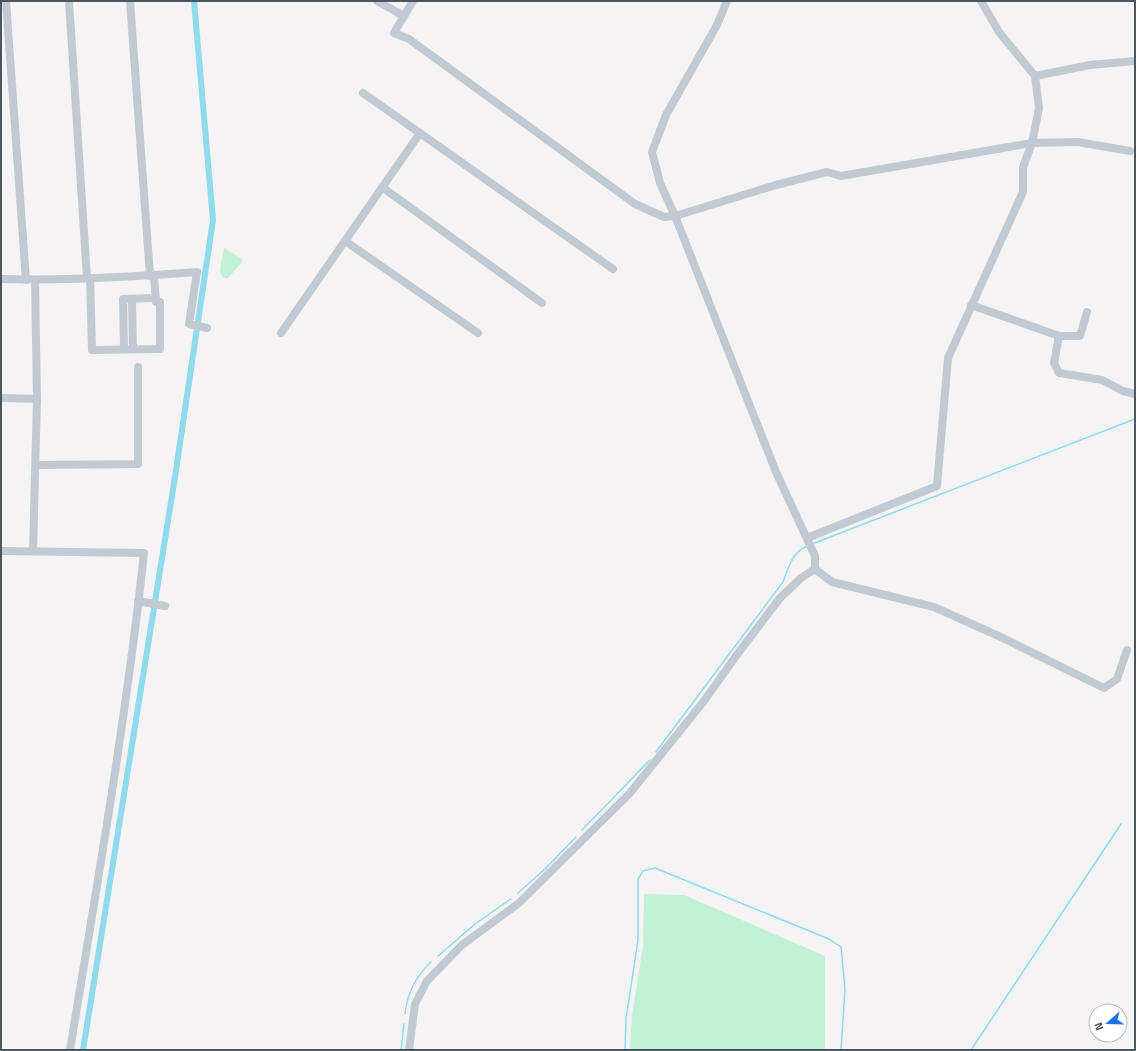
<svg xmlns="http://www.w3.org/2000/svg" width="1136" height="1051" viewBox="0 0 1136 1051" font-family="'Titillium Web',sans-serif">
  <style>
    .green { fill: #c3f1d5 }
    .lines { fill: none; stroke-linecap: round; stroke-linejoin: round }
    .stream { stroke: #90daee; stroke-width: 1.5 }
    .canal { stroke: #90daee; stroke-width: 6 }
    .minor { stroke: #c1cad2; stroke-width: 8 }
  </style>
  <rect width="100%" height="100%" fill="#f5f3f3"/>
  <!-- green -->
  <g class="green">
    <path d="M224 248 242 259V262L228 278C213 279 224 256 224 248Z"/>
    <polygon points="644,894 684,895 825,956 825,1050 630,1050 632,1015 643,947"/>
  </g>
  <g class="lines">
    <!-- stream -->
    <g class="stream">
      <polyline points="812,544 1135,419"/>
      <path d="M656 752 783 582C788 569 792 552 807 546"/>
      <polyline points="582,830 650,760"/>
      <polyline points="518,893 545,869 576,837"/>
      <polyline points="438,956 475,924 511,899"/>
      <path d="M405 1014C407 995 416 976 431 962"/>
      <polyline points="401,1050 404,1024"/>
      <polyline points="625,1050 626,1019 638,940 638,879 643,871 655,868 829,939 841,947 845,989 841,1050"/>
      <polyline points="971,1050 1121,824"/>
    </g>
    <!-- canal -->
    <polyline class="canal" points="83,1050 175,477 213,220 194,1"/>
    <!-- minor -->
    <g class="minor">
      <polyline points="6,1 26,280"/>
      <polyline points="69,1 87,278"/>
      <polyline points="130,1 150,276"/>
      <polyline points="377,1 404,16"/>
      <polyline points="413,1 394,33 409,39 635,204 664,217 675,216 776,185 827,172 841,176 1032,143 1078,142 1130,151"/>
      <polyline points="727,1 717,25 666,115 652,152 660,183 675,216 776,472 815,556 815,569"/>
      <polyline points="1035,76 1090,65 1135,61"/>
      <polyline points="363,93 613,269"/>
      <polyline points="382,187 542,303"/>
      <polyline points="345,241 478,333"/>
      <polyline points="90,278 92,350 160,349 160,302 156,302 154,276"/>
      <path d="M1 279C66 281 132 277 197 272L189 324 207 328"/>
      <polyline points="132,299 133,349"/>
      <polyline points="971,305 1059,336 1080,336 1087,312"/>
      <polyline points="281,333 420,133"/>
      <polyline points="1059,336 1054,363 1059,373 1102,380 1123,391 1135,394"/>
      <polyline points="124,349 123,299 156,298"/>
      <polyline points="1,398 37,399"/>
      <polyline points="36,465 138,464 138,367"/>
      <polyline points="807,538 937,486 948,358 1023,192 1023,167 1032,143 1039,108 1035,76 999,32 981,1"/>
      <path d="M1 551 144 553C126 720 97 885 70 1050"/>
      <polyline points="33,551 37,399 35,280"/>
      <polyline points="815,569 832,582 934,607 1003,638 1104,688 1117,679 1127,650"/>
      <polyline points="138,601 165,606"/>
      <polyline points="409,1050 415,1004 427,981 462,945 519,903 630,793 704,701 736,656 780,598 801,578 815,569"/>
    </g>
  </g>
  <!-- border -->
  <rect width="1136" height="1051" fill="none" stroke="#4a5661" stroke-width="4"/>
  <!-- north arrow -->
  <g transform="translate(1108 1023) rotate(250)"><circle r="19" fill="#ffffff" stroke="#b7bbc0"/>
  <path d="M0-3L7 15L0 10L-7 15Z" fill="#1a73e8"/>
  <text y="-6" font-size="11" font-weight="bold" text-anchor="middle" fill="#4a5661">N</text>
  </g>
</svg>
